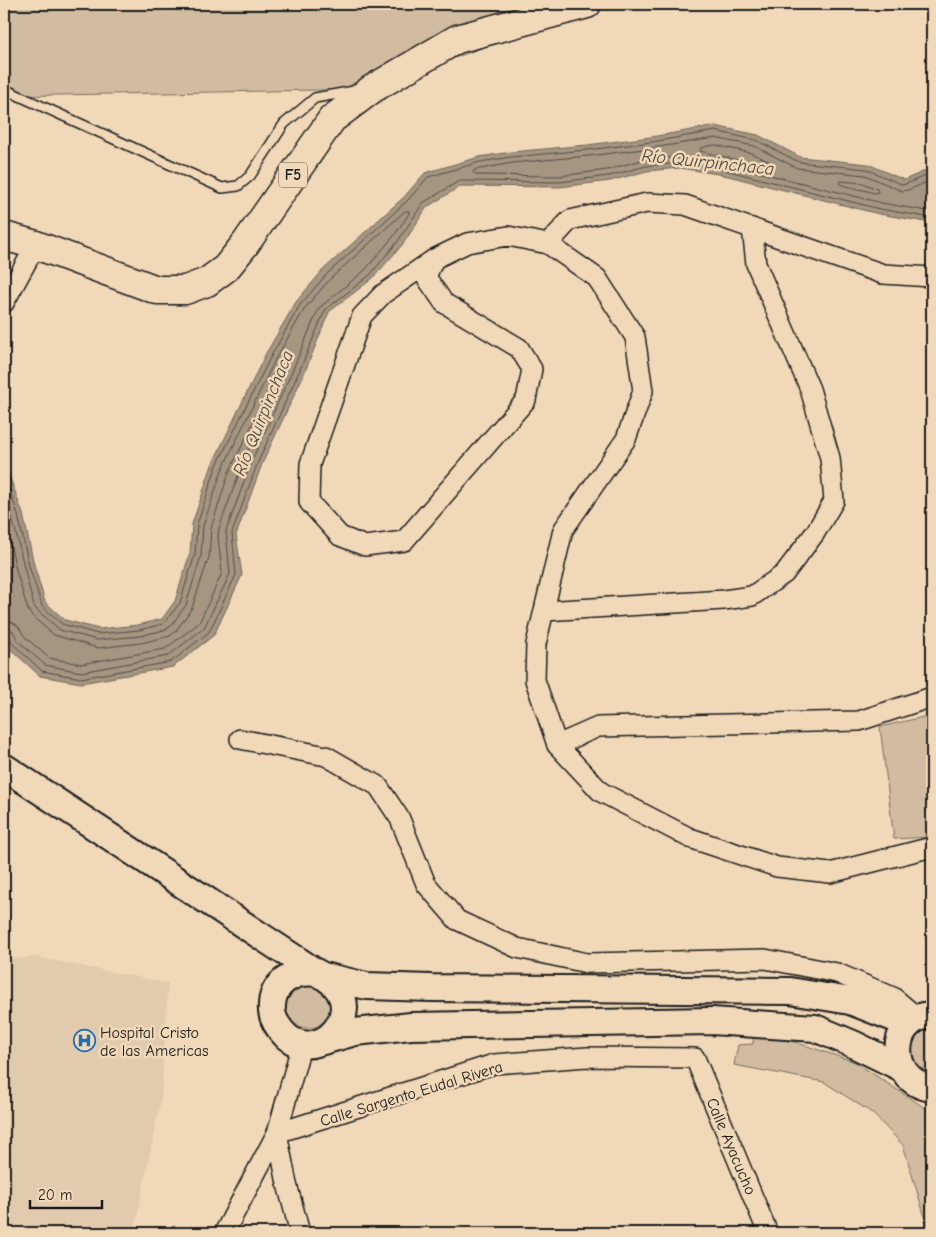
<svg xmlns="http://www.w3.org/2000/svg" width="936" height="1237" viewBox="0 0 936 1237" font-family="'Comic Neue',sans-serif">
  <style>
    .built { fill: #e1caad }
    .green { fill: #d2bca1; stroke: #776c5e }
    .water { fill: #a59581; stroke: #6e6559 }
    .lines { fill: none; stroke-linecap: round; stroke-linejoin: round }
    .shore { stroke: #534c44; stroke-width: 1 }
    .lane-casing { stroke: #1c1c1c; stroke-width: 12 }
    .street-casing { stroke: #1c1c1c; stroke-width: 22 }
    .secondary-casing { stroke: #1c1c1c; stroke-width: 30 }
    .highway-casing { stroke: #1c1c1c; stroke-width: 31 }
    .lane { stroke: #f1d8b8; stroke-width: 9 }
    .street { stroke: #f1d8b8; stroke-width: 19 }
    .secondary { stroke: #f1d8b8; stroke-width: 26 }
    .highway { stroke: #f1d8b8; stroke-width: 28 }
    .labels { text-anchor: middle; stroke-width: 5; stroke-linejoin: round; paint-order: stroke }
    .shield { fill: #f1d8b8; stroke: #5c544b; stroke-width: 1 }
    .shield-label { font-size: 15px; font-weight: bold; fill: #1c1c1c }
    .poi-label { font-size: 16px; fill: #1c1c1c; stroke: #f1d8b8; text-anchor: start }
    .street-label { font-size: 16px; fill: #1c1c1c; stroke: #f1d8b8 }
    .water-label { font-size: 18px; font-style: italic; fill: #4c463f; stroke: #f1d8b8 }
  </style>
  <rect width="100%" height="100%" fill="#f1d8b8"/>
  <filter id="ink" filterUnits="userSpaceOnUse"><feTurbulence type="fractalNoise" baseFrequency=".02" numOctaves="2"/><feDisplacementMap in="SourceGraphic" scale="10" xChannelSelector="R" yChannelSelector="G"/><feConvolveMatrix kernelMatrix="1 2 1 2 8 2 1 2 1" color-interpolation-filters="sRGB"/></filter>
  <g filter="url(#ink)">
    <!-- built -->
    <polygon class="built" points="35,957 168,983 161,1099 134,1233 4,1233 4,959"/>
    <!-- green -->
    <g class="green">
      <polygon points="4,4 598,4 372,89 4,96"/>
      <polygon points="932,715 932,837 894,839 880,727"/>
      <circle cx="308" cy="1006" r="22"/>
      <path d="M932 1025V1076L926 1074 912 1064C910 1037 907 1036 932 1025Z"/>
      <polygon points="754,1033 798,1043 855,1062 925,1108 932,1117 932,1233 927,1224 903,1145 872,1113 824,1082 734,1065 738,1045 753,1044"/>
    </g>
    <!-- water -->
    <polygon class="water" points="715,126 758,135 800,157 868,164 904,180 932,168 932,223 879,214 724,175 680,168 647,171 610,181 560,187 461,186 427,207 403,244 373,278 329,312 304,374 262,464 236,535 242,575 214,635 173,667 81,683 40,676 8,647 4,633 4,461 23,514 34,565 45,602 65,620 99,629 138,625 162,619 175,601 190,553 192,524 212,465 265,355 296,302 323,270 404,197 425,173 479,157 511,152 587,145 651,137"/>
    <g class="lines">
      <!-- shore -->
      <g class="shore">
        <polygon points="715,145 751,153 770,162 770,165 768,167 700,151 701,148"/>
        <polyline points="932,180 908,190 902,191 865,175 797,168 754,146 715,138 652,148 588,156 512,163 475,170 473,172 476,175 559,176 607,170 645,159 681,157 726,164 882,203 932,212"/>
        <polygon points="841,181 863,183 877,189 878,192 875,193 842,185 840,184"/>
        <polyline points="4,473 18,515 29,566 42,606 62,624 98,634 139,630 163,624 180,603 195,554 197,525 216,467 270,358 300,305 327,274 408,200 428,177 480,162 511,157 587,150 652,142 715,131 756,140 799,162 866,169 903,185 932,173"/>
        <path d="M4 492C17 529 23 568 34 606L37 610 60 630 97 640 140 636 164 630 170 627 186 605 201 556 203 526 222 470 275 360 305 308 331 278 405 211H409V214L393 237 365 270 319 308 293 369 252 460 226 531 230 574 204 628 168 656 81 672 45 665 18 641 13 631 4 628"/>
        <polyline points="4,514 16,570 28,610 32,616 54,635 98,648 141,643 170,636 176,631 192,608 209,557 211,528 229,472 282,364 284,362 287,364 245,457 219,528 218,537 222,573 199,623 165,649 81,664 49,658 25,637 18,626 12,622 4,621"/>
        <polyline points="4,635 9,636 13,644 42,671 81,678 171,662 209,632 236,575 232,533 258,462 299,372 325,310 370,275 398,241 423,203 459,181 559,182 609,176 646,166 680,163 725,170 880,209 932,218"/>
      </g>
      <defs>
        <polyline id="lane" points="4,89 222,188 238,186 250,176 284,124 315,98 354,91"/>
        <g id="street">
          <polyline points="548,244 570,220 647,203 685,205 883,274 932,277"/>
          <polyline points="434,259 383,294 362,316 310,464 309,502 340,536 365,546 404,541 526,400 532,369 519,348 444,303 426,277 434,259 467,243 508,236 548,244 597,278 635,337 643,391 626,439 563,530 536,644 535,680 557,745 601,792 690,838 777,867 830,873 932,847"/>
          <polyline points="4,303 36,245"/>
          <polyline points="544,611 724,600 752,596 784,574 815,533 834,501 830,458 810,389 756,264 752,228"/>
          <polyline points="240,739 326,756 378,786 400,819 426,884 457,920 517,948 587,963 765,959 837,973 893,997 918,1018"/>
          <polyline points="557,745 598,727 859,721 932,697"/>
          <polyline points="224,1233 277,1133 302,1043"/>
          <polyline points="300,1233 287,1184 277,1133 494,1064 587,1057 695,1058 768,1233"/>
        </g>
        <g id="secondary">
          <path d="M4 767 317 973C376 999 325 1067 287 1037 280 1030 273 1021 272 1011 270 983 293 970 317 973"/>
          <polyline points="328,977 367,986 431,988 790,991 850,1001 909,1024"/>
          <path d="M932 1015C888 1016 886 1082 932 1088"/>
          <polyline points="323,1041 355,1032 411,1026 712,1021 815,1028 853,1044 902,1068"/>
        </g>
        <polyline id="highway" points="4,236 36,245 157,290 185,290 207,282 226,268 246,243 332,119 372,89 457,39 587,4"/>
      </defs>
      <!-- lane casing -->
      <use href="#lane" class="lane-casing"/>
      <!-- street casing -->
      <use href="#street" class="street-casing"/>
      <!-- secondary casing -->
      <use href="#secondary" class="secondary-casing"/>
      <!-- highway casing -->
      <use href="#highway" class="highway-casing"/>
      <!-- lane -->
      <use href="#lane" class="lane"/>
      <!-- street -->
      <use href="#street" class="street"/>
      <!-- secondary -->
      <use href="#secondary" class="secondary"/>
      <!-- highway -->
      <use href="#highway" class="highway"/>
    </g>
  </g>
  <!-- icons -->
  <defs>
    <symbol id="hospital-ring" viewBox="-11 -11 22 22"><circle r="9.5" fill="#f1d8b8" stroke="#1f6fb2" stroke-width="1.5"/><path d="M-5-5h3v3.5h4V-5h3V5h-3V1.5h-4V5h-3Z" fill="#1f6fb2"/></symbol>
  </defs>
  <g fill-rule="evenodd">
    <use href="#hospital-ring" x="72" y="1028" width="25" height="25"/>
  </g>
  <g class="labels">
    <!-- shield labels -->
    <rect class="shield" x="279" y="162.5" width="28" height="25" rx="4"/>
    <g class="shield-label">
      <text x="293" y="180">F5</text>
    </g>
    <!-- poi labels -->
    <g class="poi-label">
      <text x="100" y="1038">Hospital Cristo<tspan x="100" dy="18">de las Americas</tspan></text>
    </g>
    <!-- street labels -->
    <g class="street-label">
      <text transform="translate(411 1093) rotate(-17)" y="6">Calle Sargento Eudal Rivera</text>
      <text transform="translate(732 1146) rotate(67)" y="6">Calle Ayacucho</text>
    </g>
    <!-- water labels -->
    <g class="water-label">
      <text transform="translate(708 162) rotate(6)" y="6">Río Quirpinchaca</text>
      <text transform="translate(263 413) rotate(-68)" y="6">Río Quirpinchaca</text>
    </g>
  </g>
  <!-- margin -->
  <rect width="936" height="1237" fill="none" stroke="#f1d8b8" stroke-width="20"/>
  <rect x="10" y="10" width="916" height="1217" fill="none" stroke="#1c1c1c" stroke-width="2" filter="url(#ink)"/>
  <!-- scale -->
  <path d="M30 1200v8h72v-8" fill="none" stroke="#1c1c1c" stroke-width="2.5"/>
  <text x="38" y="1200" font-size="15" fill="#1c1c1c" stroke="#f1d8b8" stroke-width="4" paint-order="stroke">20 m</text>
</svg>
